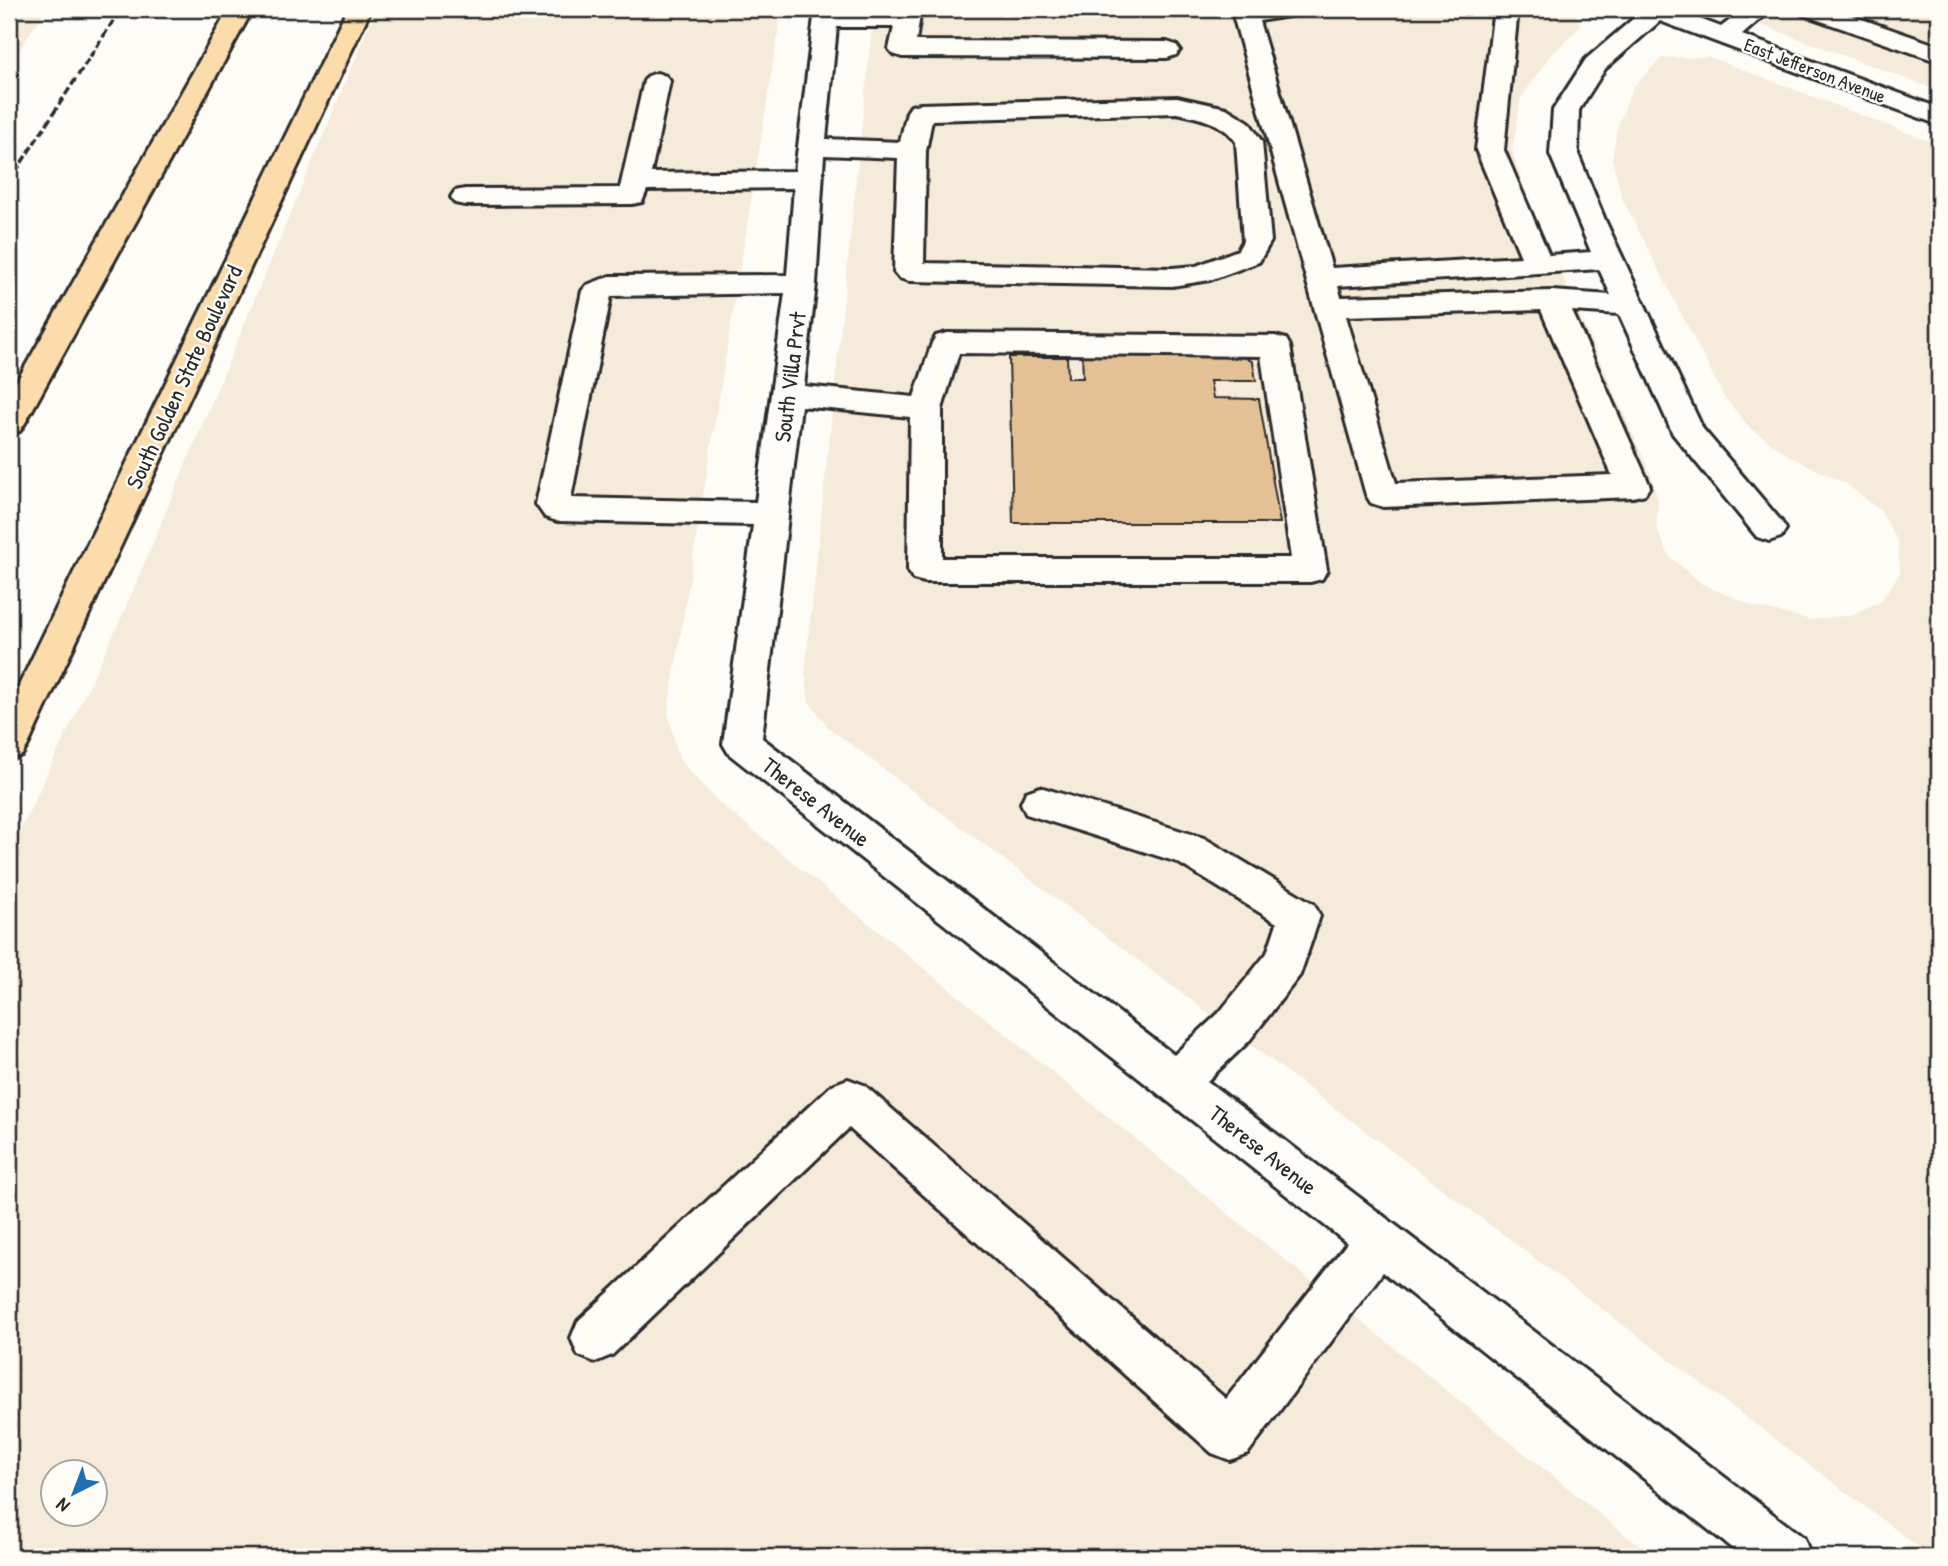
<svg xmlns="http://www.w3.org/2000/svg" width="1948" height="1566" viewBox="0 0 1948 1566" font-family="'Patrick Hand',sans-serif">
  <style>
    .built { fill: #f6eada; fill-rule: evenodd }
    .building { fill: #e4c195; stroke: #2b2b2b; stroke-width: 2 }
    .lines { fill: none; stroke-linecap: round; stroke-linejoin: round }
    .minor-casing { stroke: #2b2b2b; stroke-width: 6 }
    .major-casing { stroke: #2b2b2b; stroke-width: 6 }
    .minor { fill: #fdfcf7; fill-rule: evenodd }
    .major { fill: #fddcac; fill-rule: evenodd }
    .rail { stroke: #2b2b2b; stroke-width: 3.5; stroke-dasharray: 8 3.5; stroke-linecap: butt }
    .labels { text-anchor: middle; stroke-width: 5; stroke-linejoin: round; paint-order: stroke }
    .far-street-label { font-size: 19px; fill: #2b2b2b; stroke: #fdfcf7 }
    .street-label { font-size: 23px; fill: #2b2b2b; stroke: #fdfcf7 }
  </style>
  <rect width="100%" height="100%" fill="#fdfcf7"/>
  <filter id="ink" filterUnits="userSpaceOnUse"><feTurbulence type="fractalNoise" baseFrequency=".0143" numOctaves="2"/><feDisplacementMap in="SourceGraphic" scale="14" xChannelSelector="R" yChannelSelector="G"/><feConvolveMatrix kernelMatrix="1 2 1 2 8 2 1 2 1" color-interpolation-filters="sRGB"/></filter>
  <g filter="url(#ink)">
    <!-- built -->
    <g class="built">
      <polygon points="9,9 46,9 9,66"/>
      <path d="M376 9H782L668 712 679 759 717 801 1653 1557H9V854L124 612ZM52 1472H94V1514H52Z"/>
      <polygon points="874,9 1573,9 1581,26 1550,56 1521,98 1512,150 1528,199 1651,475 1658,500 1656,527 1669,556 1702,584 1755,607 1812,620 1850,615 1881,601 1900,573 1898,542 1881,511 1845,483 1793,458 1750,428 1724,397 1622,198 1612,159 1618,125 1633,87 1662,58 1709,57 1939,145 1939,1557 1932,1557 829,728 809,702 805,672"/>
      <polygon points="1719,9 1939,9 1939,91"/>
    </g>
    <!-- building -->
    <polygon class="building" points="1082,352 1235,352 1253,362 1256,381 1210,381 1213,398 1259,399 1280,523 1013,523 1009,357 1067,357 1068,378 1083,378"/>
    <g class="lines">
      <defs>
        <g id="minor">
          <path d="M815 9H839V12L921 9 916 41 1167 42 1176 45 1180 50 1176 55 1167 58 902 57 893 54 889 49 894 27H837L826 139 900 142 907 112 911 106 920 104 1177 97 1226 108 1249 122 1262 142 1271 241 1259 262 1210 280 1172 286 909 281 899 278 894 272 898 158 824 155 816 284 804 386 914 397 932 343 936 336 947 333 1275 336 1286 339 1290 346 1327 570 1322 579 1310 582H925L913 579 908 570 910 417 801 406 762 738 1174 1055 1219 1013 1267 953 1277 923 1177 862 1026 814 1021 803 1026 792 1040 787 1204 838 1314 904 1320 916 1300 975 1249 1041 1207 1081 1804 1538 1811 1557H1743L1383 1272 1248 1453 1230 1460 1212 1453 849 1128 612 1355 595 1362 578 1355 571 1338 578 1321 832 1085 848 1079 864 1085 1226 1399 1347 1243 729 754 723 744 753 525 557 521 545 517 536 504 582 291 587 285 610 276 787 275 794 188 647 190 642 202 632 204 465 205 455 203 451 197 455 191 465 189 620 188 644 81 648 76 657 73 666 76 670 81 651 173 795 171ZM1177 113C1199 118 1223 122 1236 142L1243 241 1238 250 1196 266 1172 268 924 263 926 151 932 120ZM785 293 756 502 571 498 611 296ZM959 353 1261 356 1291 558H942V409Z"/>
          <path d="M1240 9H1304L1301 14 1259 21 1332 268 1521 257 1476 150 1494 9H1518L1504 150 1549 255 1591 252 1550 154 1553 110 1586 59 1641 12 1639 9H1673L1721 27 1745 9H1772L1742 35 1939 108V125L1660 21 1605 69 1579 110 1578 154 1605 220 1703 429 1781 521 1786 529 1781 537 1769 541 1757 537 1673 434 1619 314 1572 311 1650 486 1645 494 1633 497 1383 507 1371 503 1366 495 1233 15ZM1599 269 1611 295 1552 291 1341 297 1338 286ZM1541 310 1612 475 1396 483 1346 316Z"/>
          <polygon points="1798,9 1833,9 1939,46 1939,62 1801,14"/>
        </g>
        <g id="major">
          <polygon points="229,9 253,9 25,423 20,431 9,434 9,395"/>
          <polygon points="347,9 371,9 28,745 22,755 9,760 9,706"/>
        </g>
      </defs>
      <!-- minor casing -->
      <use href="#minor" class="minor-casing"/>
      <!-- major casing -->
      <use href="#major" class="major-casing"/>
      <!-- minor -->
      <use href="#minor" class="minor"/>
      <!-- major -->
      <use href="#major" class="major"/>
      <!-- rail -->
      <polyline class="rail" points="9,182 121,9"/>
    </g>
  </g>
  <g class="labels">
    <!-- far-street labels -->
    <g class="far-street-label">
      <text transform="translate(1815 70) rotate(21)" y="7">East Jefferson Avenue</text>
    </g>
    <!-- street labels -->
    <g class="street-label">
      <text transform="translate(184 377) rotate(-65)" y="8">South Golden State Boulevard</text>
      <text transform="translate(790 377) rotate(-83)" y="8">South Villa Prvt</text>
      <text transform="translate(816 802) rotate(38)" y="8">Therese Avenue</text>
      <text transform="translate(1263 1150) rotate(38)" y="8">Therese Avenue</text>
    </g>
  </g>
  <!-- margin -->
  <rect width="1948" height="1566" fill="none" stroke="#fdfcf7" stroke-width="35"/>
  <rect x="18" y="18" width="1913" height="1531" fill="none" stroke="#2b2b2b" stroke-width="2.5" filter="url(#ink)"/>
  <!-- north arrow -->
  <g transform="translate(74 1493) rotate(222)"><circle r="33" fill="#fdfcf7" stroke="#a9a8a5" stroke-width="2"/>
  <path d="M0-5L12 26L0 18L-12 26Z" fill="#1f6fb2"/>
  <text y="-10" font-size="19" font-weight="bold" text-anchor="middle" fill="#2b2b2b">N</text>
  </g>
</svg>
